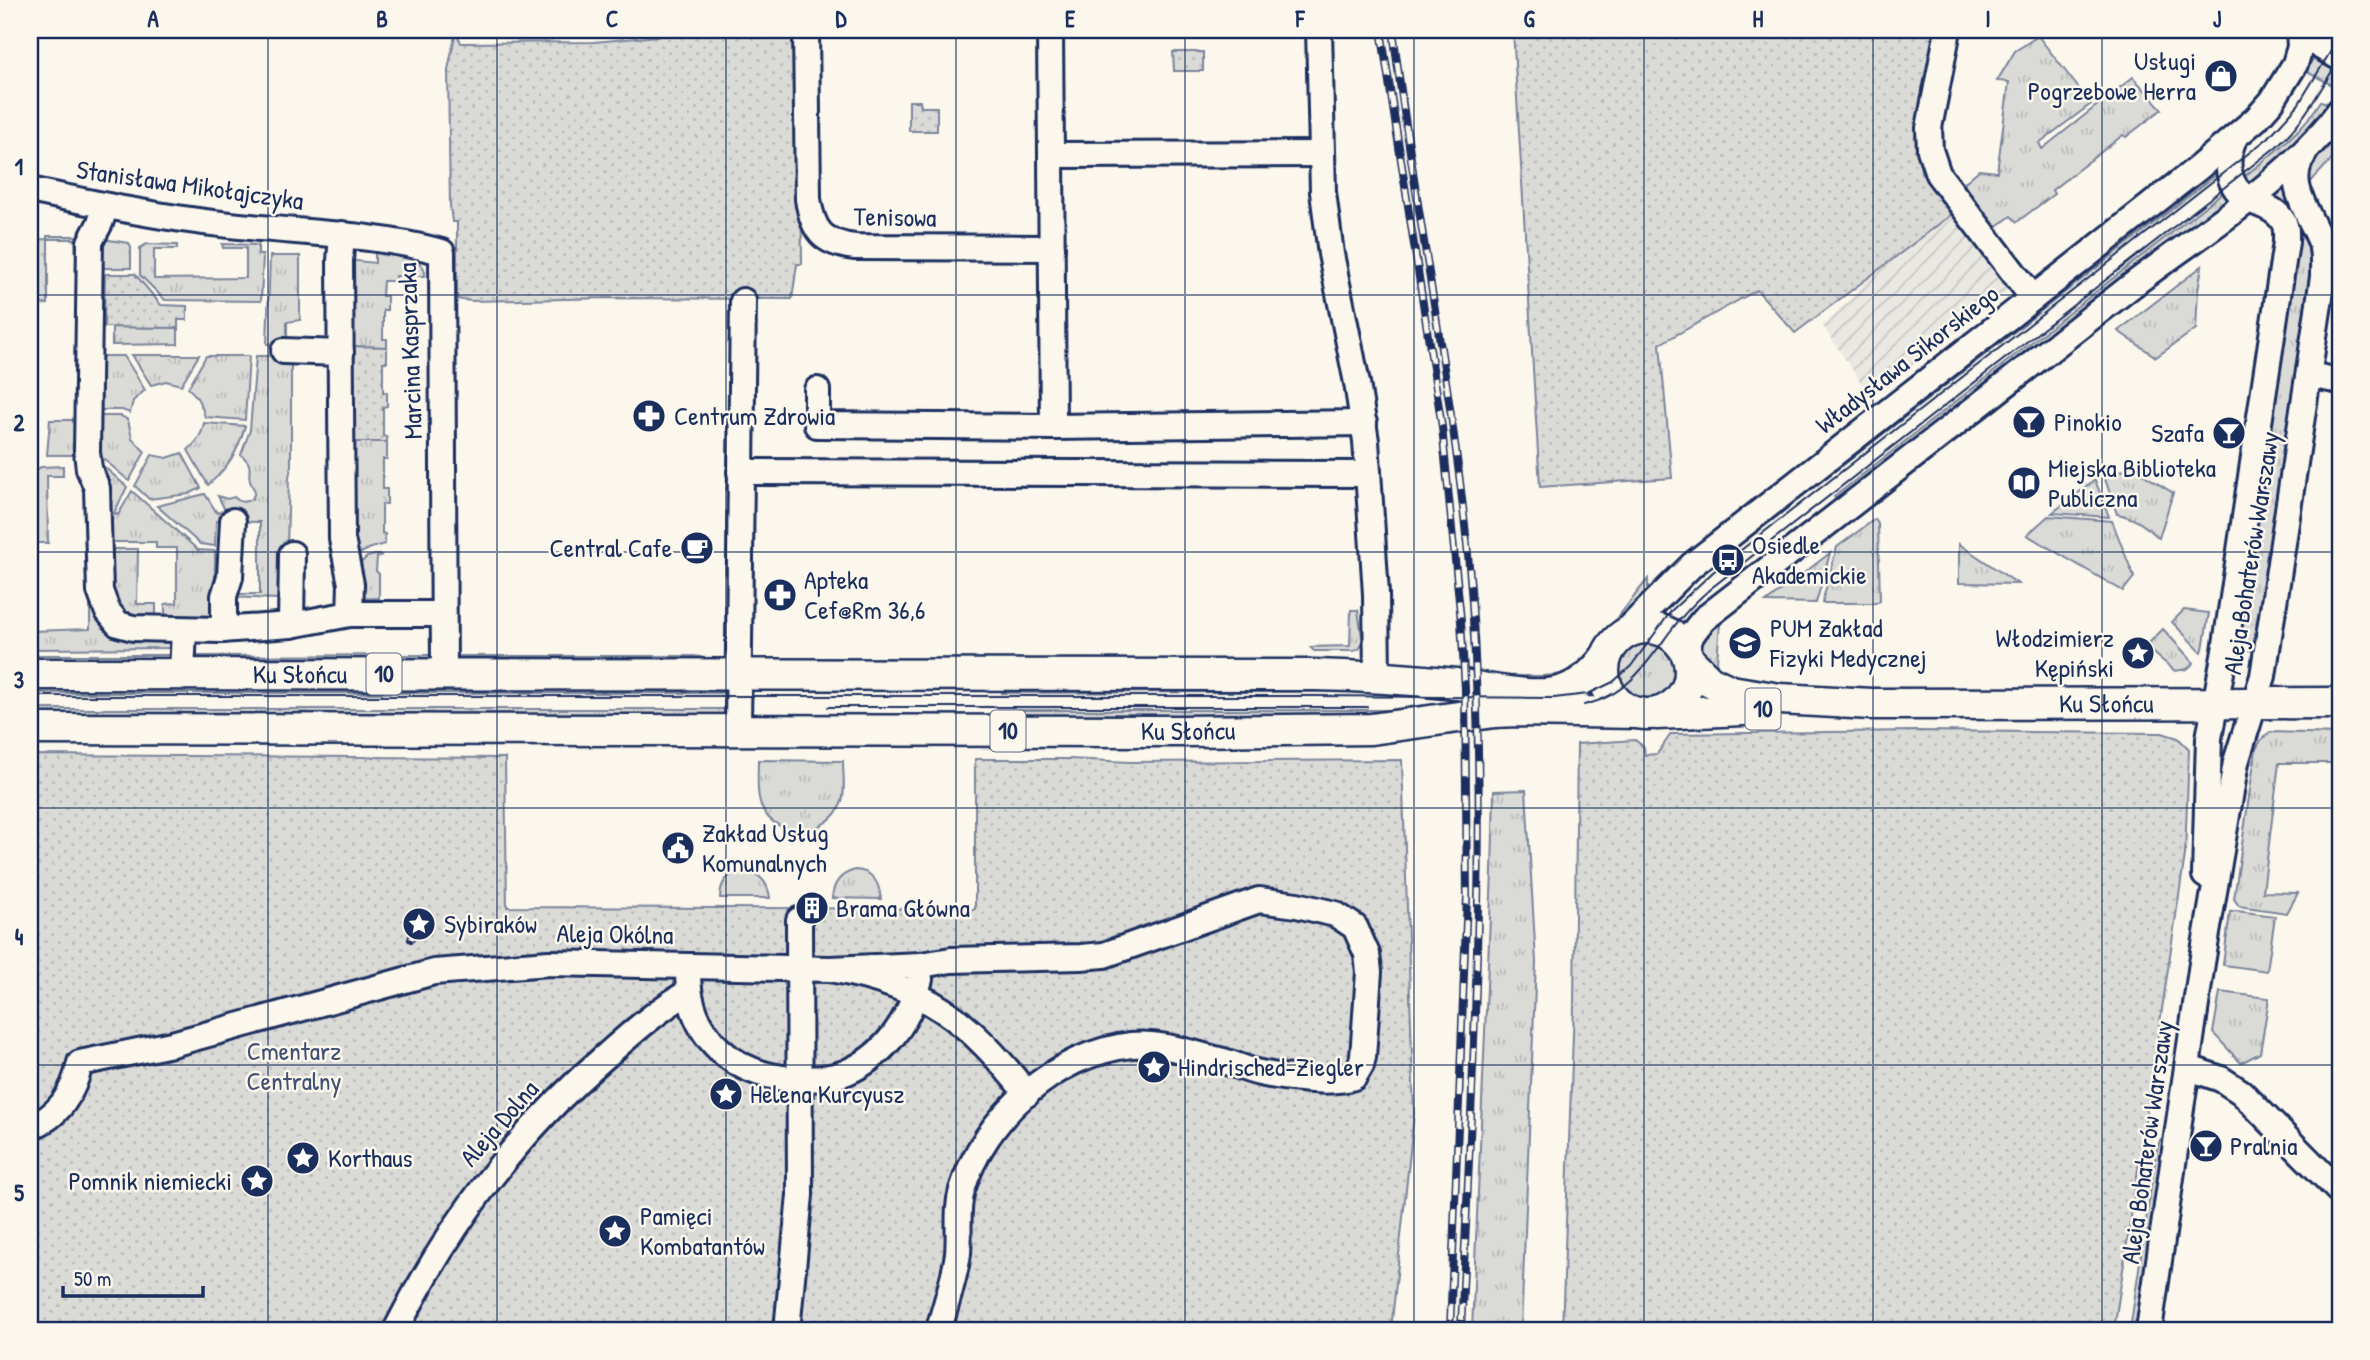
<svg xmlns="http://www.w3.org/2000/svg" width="2370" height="1360" viewBox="0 0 2370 1360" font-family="'Patrick Hand',sans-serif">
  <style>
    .industrial { fill: url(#industrial-furrows) }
    .grass { fill: url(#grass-tufts); stroke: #7a849a; stroke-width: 2 }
    .park { fill: url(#park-dots); stroke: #7a849a; stroke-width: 2 }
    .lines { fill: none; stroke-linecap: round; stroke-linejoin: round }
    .minor-casing { stroke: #1b2f5e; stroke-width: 30 }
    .major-casing { stroke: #1b2f5e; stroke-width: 35 }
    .minor { stroke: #fbf7ec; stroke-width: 24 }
    .major { stroke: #fbf7ec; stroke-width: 30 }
    .tram { stroke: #1b2f5e; stroke-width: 2 }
    .rail-casing { stroke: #1b2f5e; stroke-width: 8 }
    .rail { stroke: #fbf7ec; stroke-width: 5; stroke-dasharray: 16; stroke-linecap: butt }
    .grid { fill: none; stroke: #1b2f5e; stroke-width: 2; stroke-opacity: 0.55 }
    .labels { text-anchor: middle; stroke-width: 5; stroke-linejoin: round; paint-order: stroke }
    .shield { fill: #fbf7ec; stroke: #5e6b89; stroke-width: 2 }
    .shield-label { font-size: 24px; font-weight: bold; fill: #1b2f5e }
    .poi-label { font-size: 26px; fill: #1b2f5e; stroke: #fbf7ec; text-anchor: start }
    .street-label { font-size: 26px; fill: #1b2f5e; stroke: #fbf7ec }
    .park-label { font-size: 26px; fill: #415176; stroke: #fbf7ec }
    .neatline { fill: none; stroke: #1b2f5e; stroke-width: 2.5 }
    .grid-label { font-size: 23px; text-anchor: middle; font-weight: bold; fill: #1b2f5e }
  </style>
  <defs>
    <pattern id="industrial-furrows" width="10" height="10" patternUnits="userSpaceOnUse" patternTransform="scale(1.75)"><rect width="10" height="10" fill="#eae8e2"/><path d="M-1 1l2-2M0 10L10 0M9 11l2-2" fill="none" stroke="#c8c7c4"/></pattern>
    <pattern id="grass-tufts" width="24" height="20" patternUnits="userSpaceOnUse" patternTransform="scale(1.75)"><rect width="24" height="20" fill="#dadad7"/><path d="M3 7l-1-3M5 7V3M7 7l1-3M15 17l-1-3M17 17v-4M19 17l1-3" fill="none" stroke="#babbbb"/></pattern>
    <pattern id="park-dots" width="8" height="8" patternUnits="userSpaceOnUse" patternTransform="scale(1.75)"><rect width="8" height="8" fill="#dadad7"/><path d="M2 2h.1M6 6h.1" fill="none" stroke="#babbbb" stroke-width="1.8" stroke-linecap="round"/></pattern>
  </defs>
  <rect width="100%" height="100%" fill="#fbf7ec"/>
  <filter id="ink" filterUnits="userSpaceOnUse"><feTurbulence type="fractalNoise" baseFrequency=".0143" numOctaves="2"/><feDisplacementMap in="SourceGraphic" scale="14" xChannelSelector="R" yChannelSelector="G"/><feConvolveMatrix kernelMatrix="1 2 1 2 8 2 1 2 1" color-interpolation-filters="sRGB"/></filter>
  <g filter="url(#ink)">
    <!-- industrial -->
    <polygon class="industrial" points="1957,210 2014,286 1871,397 1822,325 1838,313 1838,309 1846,304 1864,283"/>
    <!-- grass -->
    <g class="grass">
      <polygon points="2038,36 2091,104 2039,143 2042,149 2133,77 2162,109 2126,137 2123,135 2052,190 2054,194 2017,222 2011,216 1995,228 1964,191 1965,182 1979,170 1997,172 2009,82 1997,81 2015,51"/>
      <polygon points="2314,58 2340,70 2340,89 2305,71"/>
      <path d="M2321 101 2332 105 2310 133 2252 182 2248 184 2241 179C2271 155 2300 134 2321 101Z"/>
      <path d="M2340 129V150L2308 185C2308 162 2326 146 2340 129Z"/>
      <polygon points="2218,167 2221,171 1842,466 1838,461"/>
      <polygon points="2287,186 2315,261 2259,652 2236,648 2298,243 2272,196"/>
      <polygon points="2227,189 2229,199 2217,208 1838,502 1834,497"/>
      <polygon points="47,236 82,236 85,257 76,258 75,239 48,239 48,304 33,305 33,357 30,357 30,240 47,239"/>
      <polygon points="102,239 129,243 131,248 131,268 95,268"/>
      <polygon points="147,244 177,245 177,249 154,249 154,279 246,278 246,248 223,248 222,244 258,245 258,255 263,255 261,301 165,300 140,275 140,248"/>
      <path d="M375 250C391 254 427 255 425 276H396L395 281H383L382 296H387V310H383V339H387V347L347 346V260L375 263Z"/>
      <polygon points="270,256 300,256 300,320 287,322 287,343 267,344"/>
      <polygon points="2202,266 2198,291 2196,329 2156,357 2118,331"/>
      <polygon points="112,327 178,328 178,344 112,345"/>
      <polygon points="132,355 199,355 181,385 166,381 151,385"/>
      <polygon points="103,356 124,356 145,390 133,401 130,413 122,410 95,410 94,366"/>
      <path d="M206 356H249L245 420 205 417C202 405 197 395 188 388Z"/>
      <path d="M256 356H288L291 359V468L289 477 287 547 290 586 278 618 279 599 228 597 237 594H260V522L216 521 215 546 200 544 157 506 205 494 217 513 225 510 218 496 227 499 234 497C240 503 245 503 252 499L255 492C254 488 251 485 250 481 247 470 255 466 241 455L250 430Z"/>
      <polygon points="95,416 121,416 128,420 132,438 145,452 129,481 99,455"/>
      <polygon points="50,420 84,420 76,453 71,455 47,455"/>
      <path d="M204 423 245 426C238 451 228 468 208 485L188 450C197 442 202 435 204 423Z"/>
      <polygon points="347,442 387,442 387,459 383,459 383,489 387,489 387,504 382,504 382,533 385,534 385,544 371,548 355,556"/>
      <polygon points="182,453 201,488 189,494 149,499 135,486 152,455 167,458"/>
      <polygon points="101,464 127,487 114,513 118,515 132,491 198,550 215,551 215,580 225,581 211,616 165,616 165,604 177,603 177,548 156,548 156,542 105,542"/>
      <polygon points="63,466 63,476 47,476 48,543 30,543 30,473 41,467"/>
      <path d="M2102 470 2138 471 2173 493 2159 538C2146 526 2134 517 2117 514Z"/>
      <polygon points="2095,480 2109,517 2052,513"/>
      <polygon points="2048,516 2112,521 2134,577 2123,591 2027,535"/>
      <polygon points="1875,519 1878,524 1880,601 1875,603 1822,603 1837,547"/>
      <polygon points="1959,544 2018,584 1959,583"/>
      <polygon points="104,549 138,549 137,604 156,604 156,623 116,610"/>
      <polygon points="1830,553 1816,603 1766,602"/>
      <polygon points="375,555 382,555 377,557 376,571 379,574 379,598 354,599 355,568 367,557"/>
      <path d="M1648 579V593L1606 632 1590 659 1553 683 1505 680V676C1522 675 1543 678 1560 674 1584 667 1630 600 1648 579Z"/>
      <polygon points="90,601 98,601 172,636 178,648 30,649 30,603 32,602 32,631 90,629"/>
      <polygon points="1351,610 1358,610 1363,643 1359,649 1354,651 1314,651 1310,647 1350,646"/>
      <polygon points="2184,610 2209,613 2203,649 2201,652 2172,622"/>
      <path d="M1723 618 1720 624 1716 673C1695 646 1700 639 1723 618Z"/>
      <polygon points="2163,629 2194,663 2187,669 2175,671 2150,650 2150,642"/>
      <circle cx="1648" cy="670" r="31"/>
      <polygon points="30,655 178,655 175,661 30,665"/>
      <polygon points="431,655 428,660 200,663 193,656"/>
      <polygon points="455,656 694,656 701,657 701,660 459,660"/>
      <polygon points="30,682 724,684 730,693 30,693"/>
      <polygon points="1002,683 1437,691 1002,693"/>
      <polygon points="30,709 730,709 724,719 30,720"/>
      <polygon points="1000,710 1438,710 1396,717 1001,720"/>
      <polygon points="2270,732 2340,734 2340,763 2279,763 2263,892 2298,893 2287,913 2239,906 2234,899 2256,749 2261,740"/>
      <path d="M758 760 843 761C843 775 846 792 841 804 828 836 777 840 762 808 756 794 758 776 758 760Z"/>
      <polygon points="1526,790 1536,962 1521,1330 1472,1330 1492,872 1494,791"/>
      <path d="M744 870C760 873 768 882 770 898H720C720 882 729 873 744 870Z"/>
      <path d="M855 870C873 871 879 882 881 899L832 898C833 883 840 874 855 870Z"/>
      <polygon points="2237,911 2275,916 2267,971 2223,965 2230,912"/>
      <polygon points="2220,992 2269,998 2260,1053 2241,1063 2213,1033"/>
      <polygon points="2160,1140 2167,1141 2139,1330 2130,1330 2156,1153"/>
    </g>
    <!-- park -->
    <g class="park">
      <polygon points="456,30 461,43 594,42 722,30 800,30 802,264 797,264 792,299 609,298 472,301 457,299 457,222 452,222 450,206 448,70"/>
      <polygon points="1513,30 1935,30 1917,128 1921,173 1951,215 1795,333 1757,290 1660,344 1672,478 1540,487"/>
      <polygon points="1173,52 1203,52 1203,71 1174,71"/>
      <polygon points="909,101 920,101 921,107 937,107 937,131 909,131"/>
      <polygon points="105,274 135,274 161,305 187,306 187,320 178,320 178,328 104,327"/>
      <polygon points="347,346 387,347 387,362 383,362 383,392 387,392 387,406 383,407 383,436 387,437 387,442 347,442"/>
      <polygon points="1916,731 2162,733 2178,738 2189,749 2185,855 2114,1330 1562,1330 1574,1007 1577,744 1635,740 1644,747 1645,755 1657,754 1671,734"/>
      <polygon points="30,755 505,758 507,907 975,909 975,759 1069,759 1130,762 1402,760 1414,1114 1391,1330 30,1330"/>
    </g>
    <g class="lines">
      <defs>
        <g id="minor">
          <path d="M806 30 808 199C813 231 822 243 855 247L1052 248"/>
          <polyline points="1050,30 1051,155 1322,154"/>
          <polyline points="1319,30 1323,192 1331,254 1357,383 1366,441 1376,594 1377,678"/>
          <polyline points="1948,30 1929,128 1930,150 1938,174 2033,298"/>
          <polyline points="2302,30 2316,44 2340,58"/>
          <polyline points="1051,155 1053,427 1364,423"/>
          <path d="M30 190C96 204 162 218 230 225 301 233 372 233 442 252L444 674"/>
          <polyline points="106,206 100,223 90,242 87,452 89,469 97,488 100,591 107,610 118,624 133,628 220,630 291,625 350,614 443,614"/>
          <polyline points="342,234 340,261 342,539 351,584 350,614"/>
          <polyline points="284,351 341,353"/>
          <polyline points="2309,375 2340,381"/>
          <polyline points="817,390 817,425 1053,427"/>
          <polyline points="740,472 1368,474"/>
          <polyline points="291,625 292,554"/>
          <polyline points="224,630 224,596 230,577 233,521"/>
          <polyline points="1623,634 1692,565 2033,298 2198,168 2256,119 2272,101 2295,64 2300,47 2299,30"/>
          <path d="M1688 656C1685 640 1694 631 1704 619 1847 509 1988 398 2130 287 2201 232 2287 183 2340 110"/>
          <polyline points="182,674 184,630"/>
          <polyline points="738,729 743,301"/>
          <path d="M2205 875 2209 738 2225 651 2286 242C2286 235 2287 227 2283 221 2275 208 2262 206 2250 200 2226 188 2224 159 2235 137"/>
          <path d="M830 969 921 965 951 960 1081 957 1104 955 1259 900 1297 905 1335 914 1355 927 1367 954 1369 972 1363 1057 1361 1065 1354 1077C1332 1085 1283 1078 1260 1073 1246 1070 1233 1063 1219 1060 1192 1053 1159 1042 1131 1045 1055 1054 984 1117 962 1190 956 1211 960 1232 958 1253 955 1279 945 1305 939 1330"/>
          <path d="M688 976C690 1037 734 1076 794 1079 812 1079 831 1079 847 1072 886 1055 910 1019 920 979"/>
          <polyline points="2189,1068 2221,1079 2241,1092 2340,1192"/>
          <path d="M30 1127C59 1117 74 1092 80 1063L172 1044 434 972 549 963 830 969C926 986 968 1019 1027 1094"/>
          <path d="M396 1330C450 1223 517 1132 609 1053 634 1031 660 1008 689 992"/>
          <polyline points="787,1330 800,1195 799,920"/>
          <path d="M2149 1330 2202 963 2236 762 2263 676 2323 277C2323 266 2324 255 2321 243 2311 215 2283 184 2304 154"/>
        </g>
        <g id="major">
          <circle cx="1647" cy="671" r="43"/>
          <path id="s1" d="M1689 660 1710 681 1731 691 1780 699 1872 704 2340 703"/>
          <path id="s2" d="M30 674 1315 675C1362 676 1409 679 1456 684 1486 688 1535 700 1563 691 1580 685 1595 672 1605 658"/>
          <polyline points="1657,714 1764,709"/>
          <path id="s3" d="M30 729 1184 731 1371 729 1495 712 1517 711 1639 713"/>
        </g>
      </defs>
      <!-- minor casing -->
      <use href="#minor" class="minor-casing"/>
      <!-- major casing -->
      <use href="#major" class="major-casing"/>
      <!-- minor -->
      <use href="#minor" class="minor"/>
      <!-- major -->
      <use href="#major" class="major"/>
      <!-- tram -->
      <g class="tram">
        <polyline points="30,696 1318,696 1554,698 1588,694 1613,682 1631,666 1672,610 1713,572 2268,138 2298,105 2340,36"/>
        <path d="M1584 705C1626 696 1645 666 1669 633 1681 617 1695 602 1710 589L2276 147C2305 121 2320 90 2340 58"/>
        <polyline points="828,707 1367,707"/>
      </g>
      <defs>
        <g id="rail">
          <polyline points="1381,30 1442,427 1461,621 1465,689 1467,897 1450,1330"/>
          <path d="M1393 30C1416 221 1458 410 1472 602 1488 845 1472 1088 1461 1330"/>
          <polyline points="411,939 421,919"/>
        </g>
      </defs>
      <!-- rail casing -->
      <use href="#rail" class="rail-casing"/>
      <!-- rail -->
      <use href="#rail" class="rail"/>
    </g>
  </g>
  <!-- grid -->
  <path class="grid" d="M268 30V1330M497 30V1330M726 30V1330M956 30V1330M1185 30V1330M1414 30V1330M1644 30V1330M1873 30V1330M2102 30V1330M30 295H2340M30 552H2340M30 808H2340M30 1065H2340"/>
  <!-- icons -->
  <defs>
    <symbol id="shop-disc" viewBox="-11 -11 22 22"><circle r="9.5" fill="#1b2f5e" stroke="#fbf7ec"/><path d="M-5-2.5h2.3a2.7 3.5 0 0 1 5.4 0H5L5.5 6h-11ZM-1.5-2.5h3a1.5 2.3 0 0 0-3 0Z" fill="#fff"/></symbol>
    <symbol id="pharmacy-disc" viewBox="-11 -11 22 22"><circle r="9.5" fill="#1b2f5e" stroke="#fbf7ec"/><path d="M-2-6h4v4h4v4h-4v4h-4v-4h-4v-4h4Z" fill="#fff"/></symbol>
    <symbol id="bar-disc" viewBox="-11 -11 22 22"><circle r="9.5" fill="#1b2f5e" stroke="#fbf7ec"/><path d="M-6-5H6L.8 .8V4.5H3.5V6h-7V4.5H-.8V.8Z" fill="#fff"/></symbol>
    <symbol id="library-disc" viewBox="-11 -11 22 22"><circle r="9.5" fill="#1b2f5e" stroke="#fbf7ec"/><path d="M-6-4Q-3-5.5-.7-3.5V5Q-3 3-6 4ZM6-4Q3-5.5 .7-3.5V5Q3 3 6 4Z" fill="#fff"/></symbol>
    <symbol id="cafe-disc" viewBox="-11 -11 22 22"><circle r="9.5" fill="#1b2f5e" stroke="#fbf7ec"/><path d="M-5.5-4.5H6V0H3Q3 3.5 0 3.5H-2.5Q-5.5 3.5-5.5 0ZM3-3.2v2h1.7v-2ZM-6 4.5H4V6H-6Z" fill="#fff"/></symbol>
    <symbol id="bus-disc" viewBox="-11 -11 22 22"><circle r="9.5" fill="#1b2f5e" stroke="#fbf7ec"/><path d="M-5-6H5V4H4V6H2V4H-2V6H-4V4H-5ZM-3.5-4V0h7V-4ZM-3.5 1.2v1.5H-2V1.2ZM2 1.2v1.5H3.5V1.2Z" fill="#fff"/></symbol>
    <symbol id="university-disc" viewBox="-11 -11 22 22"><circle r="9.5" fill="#1b2f5e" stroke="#fbf7ec"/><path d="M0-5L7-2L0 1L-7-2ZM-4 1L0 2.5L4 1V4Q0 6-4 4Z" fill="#fff"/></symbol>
    <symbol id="sight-disc" viewBox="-11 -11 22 22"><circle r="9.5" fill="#1b2f5e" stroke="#fbf7ec"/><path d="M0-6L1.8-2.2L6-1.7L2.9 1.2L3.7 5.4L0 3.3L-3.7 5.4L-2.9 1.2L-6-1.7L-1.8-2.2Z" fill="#fff"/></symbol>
    <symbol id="civic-disc" viewBox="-11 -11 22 22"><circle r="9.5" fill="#1b2f5e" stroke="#fbf7ec"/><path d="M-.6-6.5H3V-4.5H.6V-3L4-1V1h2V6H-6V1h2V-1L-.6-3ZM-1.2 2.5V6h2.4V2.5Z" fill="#fff"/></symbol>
    <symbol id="building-disc" viewBox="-11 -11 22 22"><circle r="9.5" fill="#1b2f5e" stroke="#fbf7ec"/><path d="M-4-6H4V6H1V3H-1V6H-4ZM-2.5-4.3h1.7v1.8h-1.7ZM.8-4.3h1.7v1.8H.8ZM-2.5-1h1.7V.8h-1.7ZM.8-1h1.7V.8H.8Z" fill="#fff"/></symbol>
  </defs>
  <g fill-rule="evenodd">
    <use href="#shop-disc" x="2202" y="57" width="38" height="38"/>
    <use href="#pharmacy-disc" x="630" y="397" width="38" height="38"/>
    <use href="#bar-disc" x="2010" y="403" width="38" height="38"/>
    <use href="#bar-disc" x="2210" y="414" width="38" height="38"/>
    <use href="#library-disc" x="2005" y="464" width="38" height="38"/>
    <use href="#cafe-disc" x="678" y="529" width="38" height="38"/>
    <use href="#bus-disc" x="1709" y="541" width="38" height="38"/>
    <use href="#pharmacy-disc" x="761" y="576" width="38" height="38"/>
    <use href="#university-disc" x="1726" y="624" width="38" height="38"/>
    <use href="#sight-disc" x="2119" y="634" width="38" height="38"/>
    <use href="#civic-disc" x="659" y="829" width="38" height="38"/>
    <use href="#building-disc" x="793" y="889" width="38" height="38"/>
    <use href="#sight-disc" x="400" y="905" width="38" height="38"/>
    <use href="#sight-disc" x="1135" y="1048" width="38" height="38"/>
    <use href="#sight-disc" x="707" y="1075" width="38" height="38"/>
    <use href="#bar-disc" x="2187" y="1127" width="38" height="38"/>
    <use href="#sight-disc" x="284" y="1139" width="38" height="38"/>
    <use href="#sight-disc" x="238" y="1162" width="38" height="38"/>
    <use href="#sight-disc" x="596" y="1212" width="38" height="38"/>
  </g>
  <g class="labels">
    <!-- shield labels -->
    <g class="shield">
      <rect x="366.5" y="653.5" width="35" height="41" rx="5"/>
      <rect x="1745.5" y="688.5" width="35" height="41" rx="5"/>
      <rect x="990.5" y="710.5" width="35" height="41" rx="5"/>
    </g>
    <g class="shield-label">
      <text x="384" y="682">10</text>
      <text x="1763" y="717">10</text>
      <text x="1008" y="739">10</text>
    </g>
    <!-- poi labels -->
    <g class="poi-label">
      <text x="2196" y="70" text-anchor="end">Usługi<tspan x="2196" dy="30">Pogrzebowe Herra</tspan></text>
      <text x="674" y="425">Centrum Zdrowia</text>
      <text x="2054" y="431">Pinokio</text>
      <text x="2204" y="442" text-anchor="end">Szafa</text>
      <text x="2048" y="477">Miejska Biblioteka<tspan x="2048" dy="30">Publiczna</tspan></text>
      <text x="1752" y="554">Osiedle<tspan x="1752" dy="30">Akademickie</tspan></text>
      <text x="672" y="557" text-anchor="end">Central Cafe</text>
      <text x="804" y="589">Apteka<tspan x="804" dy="30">Cef@Rm 36,6</tspan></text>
      <text x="1770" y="637">PUM Zakład<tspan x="1770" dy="30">Fizyki Medycznej</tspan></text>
      <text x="2114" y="647" text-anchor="end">Włodzimierz<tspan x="2114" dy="30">Kępiński</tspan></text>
      <text x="702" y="842">Zakład Usług<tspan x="702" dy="30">Komunalnych</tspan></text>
      <text x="836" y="917">Brama Główna</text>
      <text x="444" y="933">Sybiraków</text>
      <text x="1178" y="1076">Hindrisched-Ziegler</text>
      <text x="750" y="1103">Helena Kurcyusz</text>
      <text x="2230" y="1155">Pralnia</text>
      <text x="328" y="1167">Korthaus</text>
      <text x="232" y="1190" text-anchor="end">Pomnik niemiecki</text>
      <text x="640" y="1225">Pamięci<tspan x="640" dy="30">Kombatantów</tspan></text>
    </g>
    <!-- street labels -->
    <g class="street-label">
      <text transform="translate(190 185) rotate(8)" y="9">Stanisława Mikołajczyka</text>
      <text transform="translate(895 217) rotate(1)" y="9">Tenisowa</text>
      <text transform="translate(410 351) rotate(-92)" y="9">Marcina Kasprzaka</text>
      <text transform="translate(1907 359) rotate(-38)" y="9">Władysława Sikorskiego</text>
      <text transform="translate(2251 553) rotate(-81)" y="9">Aleja Bohaterów Warszawy</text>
      <text dy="9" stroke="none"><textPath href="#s2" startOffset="270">Ku Słońcu</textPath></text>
      <text dy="9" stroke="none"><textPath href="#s1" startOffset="429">Ku Słońcu</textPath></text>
      <text dy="9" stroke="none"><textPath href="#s3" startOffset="1158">Ku Słońcu</textPath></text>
      <text transform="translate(615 934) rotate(1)" y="9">Aleja Okólna</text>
      <text transform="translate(499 1123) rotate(-49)" y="9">Aleja Dolna</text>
      <text transform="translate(2147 1142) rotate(-82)" y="9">Aleja Bohaterów Warszawy</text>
    </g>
    <!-- park labels -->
    <g class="park-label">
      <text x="294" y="1060">Cmentarz<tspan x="294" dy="30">Centralny</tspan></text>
    </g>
  </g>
  <!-- margin -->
  <rect width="2370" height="1360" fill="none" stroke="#fbf7ec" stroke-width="77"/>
  <!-- scale -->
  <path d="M63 1286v10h140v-10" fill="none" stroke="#1b2f5e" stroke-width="3.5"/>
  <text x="74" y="1286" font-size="21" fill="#1b2f5e" stroke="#fbf7ec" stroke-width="5" paint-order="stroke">50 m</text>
  <rect x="38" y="38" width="2294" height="1284" class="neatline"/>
  <g class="grid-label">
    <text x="153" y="27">A</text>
    <text x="382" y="27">B</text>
    <text x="612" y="27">C</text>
    <text x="841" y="27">D</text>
    <text x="1070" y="27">E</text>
    <text x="1300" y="27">F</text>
    <text x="1529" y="27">G</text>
    <text x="1758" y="27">H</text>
    <text x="1988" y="27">I</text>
    <text x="2217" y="27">J</text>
    <text x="19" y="175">1</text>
    <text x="19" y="431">2</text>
    <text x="19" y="688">3</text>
    <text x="19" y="945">4</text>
    <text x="19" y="1201">5</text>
  </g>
</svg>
